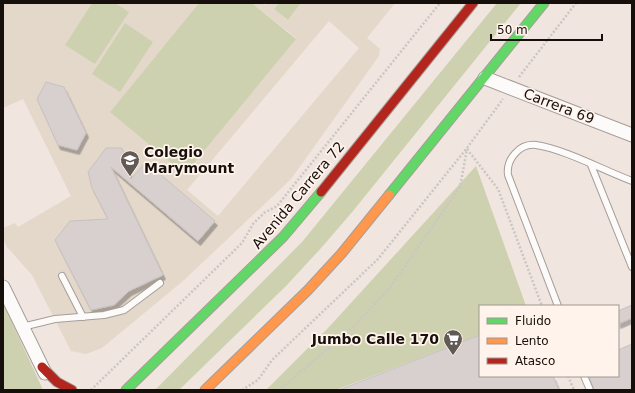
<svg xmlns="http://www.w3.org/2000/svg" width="635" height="393" viewBox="0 0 635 393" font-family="'DejaVu Sans',sans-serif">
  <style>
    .industrial { fill: #e4d8cb; fill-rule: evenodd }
    .green { fill: #cdd1af }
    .building { fill: #d7d0cf; stroke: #c8c1c1; filter: url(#shadow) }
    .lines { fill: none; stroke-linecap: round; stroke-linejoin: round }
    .lane-casing { stroke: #a69e99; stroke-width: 8 }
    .street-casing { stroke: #a69e99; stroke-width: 15 }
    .fast-casing { stroke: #a69e99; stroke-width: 11 }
    .slow-casing { stroke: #a69e99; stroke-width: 11 }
    .jam-casing { stroke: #a69e99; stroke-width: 11 }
    .path { stroke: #cac6c3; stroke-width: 2.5; stroke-dasharray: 2 2; stroke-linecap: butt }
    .lane { stroke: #fdfbfa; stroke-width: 6 }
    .street { stroke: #fdfbfa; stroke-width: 13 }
    .fast { stroke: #63d668; stroke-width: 9 }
    .slow { stroke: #ff974d; stroke-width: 9 }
    .jam { stroke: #b3261e; stroke-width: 9 }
    .labels { text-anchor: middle; stroke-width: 3.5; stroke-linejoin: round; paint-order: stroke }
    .street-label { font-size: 14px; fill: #160f0b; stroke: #fff3eb }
    .poi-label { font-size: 14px; font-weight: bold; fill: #160f0b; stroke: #fff3eb; text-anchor: start }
  </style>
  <defs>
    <filter id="shadow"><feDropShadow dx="2.5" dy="4.5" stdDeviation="0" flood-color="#0004"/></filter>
  </defs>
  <rect width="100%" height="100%" fill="#f0e5df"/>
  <!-- industrial -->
  <path class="industrial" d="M3 3H92L65 45 128 12 115 3H199L110 112 296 38 252 3H262L265 5 267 3H279L274 9 288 20 301 3H395L367 38 380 49 379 56 291 179 183 281 102 348 86 354 71 351 32 275 7 247 3 239V228L15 223 18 227 71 196 23 99 3 108ZM329 21 359 48 218 216 187 190Z"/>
  <!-- green -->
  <g class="green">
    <polygon points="92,3 115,3 129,12 95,64 65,45"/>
    <polygon points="199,3 252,3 296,39 185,174 110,112"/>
    <polygon points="279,3 301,3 288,20 274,9"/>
    <polygon points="497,3 521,3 353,211 322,247 287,285 179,390 155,390 302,242"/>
    <polygon points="125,23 153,42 120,92 92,74"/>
    <polygon points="476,166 526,306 480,306 480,335 336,390 266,390 329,327"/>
    <polygon points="3,305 4,305 43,390 3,390"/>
  </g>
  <!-- building -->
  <g class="building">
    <polygon points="46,82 64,87 86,133 77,150 58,145 37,99"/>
    <polygon points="106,148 122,148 131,179 146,162 215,221 198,241 111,167 163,275 129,291 114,305 91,310 55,240 70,221 108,219 92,188 88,172"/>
    <polygon points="632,305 632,318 618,324 618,311"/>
    <polygon points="480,335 480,376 553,376 559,390 339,390"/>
    <polygon points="632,344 632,390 594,390 589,376 618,376 618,350"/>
  </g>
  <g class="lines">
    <defs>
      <g id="lane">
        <polyline points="591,165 632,267"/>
        <polyline points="62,276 83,317"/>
        <path d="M558 306 508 175C506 160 519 143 536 145 564 149 605 171 632 181"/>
        <polyline points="22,327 55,319 104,315 124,310 160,283"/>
        <polyline points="584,376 590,390"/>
      </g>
      <g id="street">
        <polyline points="485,78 632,135"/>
        <polyline points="3,287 45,373"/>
      </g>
      <g id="fast">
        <polyline points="389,195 544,3"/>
        <polyline points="126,390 283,237 321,192"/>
      </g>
      <polyline id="slow" points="205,390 308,290 342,253 389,195"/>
      <g id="jam">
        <polyline points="321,192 473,3"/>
        <polyline points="42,367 57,382 72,390"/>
      </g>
    </defs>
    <!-- lane casing -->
    <use href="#lane" class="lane-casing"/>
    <!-- street casing -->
    <use href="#street" class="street-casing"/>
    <!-- fast casing -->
    <use href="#fast" class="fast-casing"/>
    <!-- slow casing -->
    <use href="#slow" class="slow-casing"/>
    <!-- jam casing -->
    <use href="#jam" class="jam-casing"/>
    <!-- path -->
    <g class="path">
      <polyline points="519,77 576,3"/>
      <polyline points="467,149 498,189 542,306"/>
      <polyline points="568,376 574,390"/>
      <polyline points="91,390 242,243 253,224 264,213 277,206 440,3"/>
      <polyline points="242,390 258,380 272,360 378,259 467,148 503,99"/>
      <polyline points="279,390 353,327 389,289 460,187 467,149"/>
    </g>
    <!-- lane -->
    <use href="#lane" class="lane"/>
    <!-- street -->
    <use href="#street" class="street"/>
    <!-- fast -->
    <use href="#fast" class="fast"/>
    <!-- slow -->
    <use href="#slow" class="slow"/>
    <!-- jam -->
    <use href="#jam" class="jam"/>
  </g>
  <!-- icons -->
  <defs>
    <symbol id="school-pin" viewBox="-11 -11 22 30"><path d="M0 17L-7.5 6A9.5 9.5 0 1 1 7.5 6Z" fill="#625a55" stroke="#fff3eb"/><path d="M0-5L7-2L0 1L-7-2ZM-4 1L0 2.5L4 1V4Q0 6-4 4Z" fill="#fff"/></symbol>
    <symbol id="supermarket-pin" viewBox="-11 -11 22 30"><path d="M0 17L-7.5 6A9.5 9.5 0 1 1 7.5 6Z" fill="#625a55" stroke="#fff3eb"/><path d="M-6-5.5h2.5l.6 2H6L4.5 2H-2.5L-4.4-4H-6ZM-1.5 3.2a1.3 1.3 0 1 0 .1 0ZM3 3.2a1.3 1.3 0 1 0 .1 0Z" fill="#fff"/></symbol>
  </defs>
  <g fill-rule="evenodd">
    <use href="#school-pin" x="119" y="149" width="22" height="30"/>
    <use href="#supermarket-pin" x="442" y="328" width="22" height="30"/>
  </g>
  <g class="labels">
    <!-- street labels -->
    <g class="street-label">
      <text transform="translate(559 106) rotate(21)" y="5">Carrera 69</text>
      <text transform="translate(298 195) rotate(-50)" y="5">Avenida Carrera 72</text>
    </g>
    <!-- poi labels -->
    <g class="poi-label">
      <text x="144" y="157">Colegio<tspan x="144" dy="16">Marymount</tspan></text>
      <text x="439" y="344" text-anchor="end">Jumbo Calle 170</text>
    </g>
  </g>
  <!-- border -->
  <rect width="635" height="393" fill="none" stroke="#160f0b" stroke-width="8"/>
  <!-- legend -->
  <rect x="479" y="305" width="140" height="72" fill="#fff3eb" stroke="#a29891"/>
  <rect x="487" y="318" width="20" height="6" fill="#63d668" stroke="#a29891"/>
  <text x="515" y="325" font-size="12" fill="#160f0b">Fluido</text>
  <rect x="487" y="338" width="20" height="6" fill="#ff974d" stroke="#a29891"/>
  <text x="515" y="345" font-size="12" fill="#160f0b">Lento</text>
  <rect x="487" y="358" width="20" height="6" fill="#b3261e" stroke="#a29891"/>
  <text x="515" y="365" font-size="12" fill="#160f0b">Atasco</text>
  <!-- scale -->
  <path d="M491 34v6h111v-6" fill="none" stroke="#160f0b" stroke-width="2"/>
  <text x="497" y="34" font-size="12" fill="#160f0b" stroke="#fff3eb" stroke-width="3" paint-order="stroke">50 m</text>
</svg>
